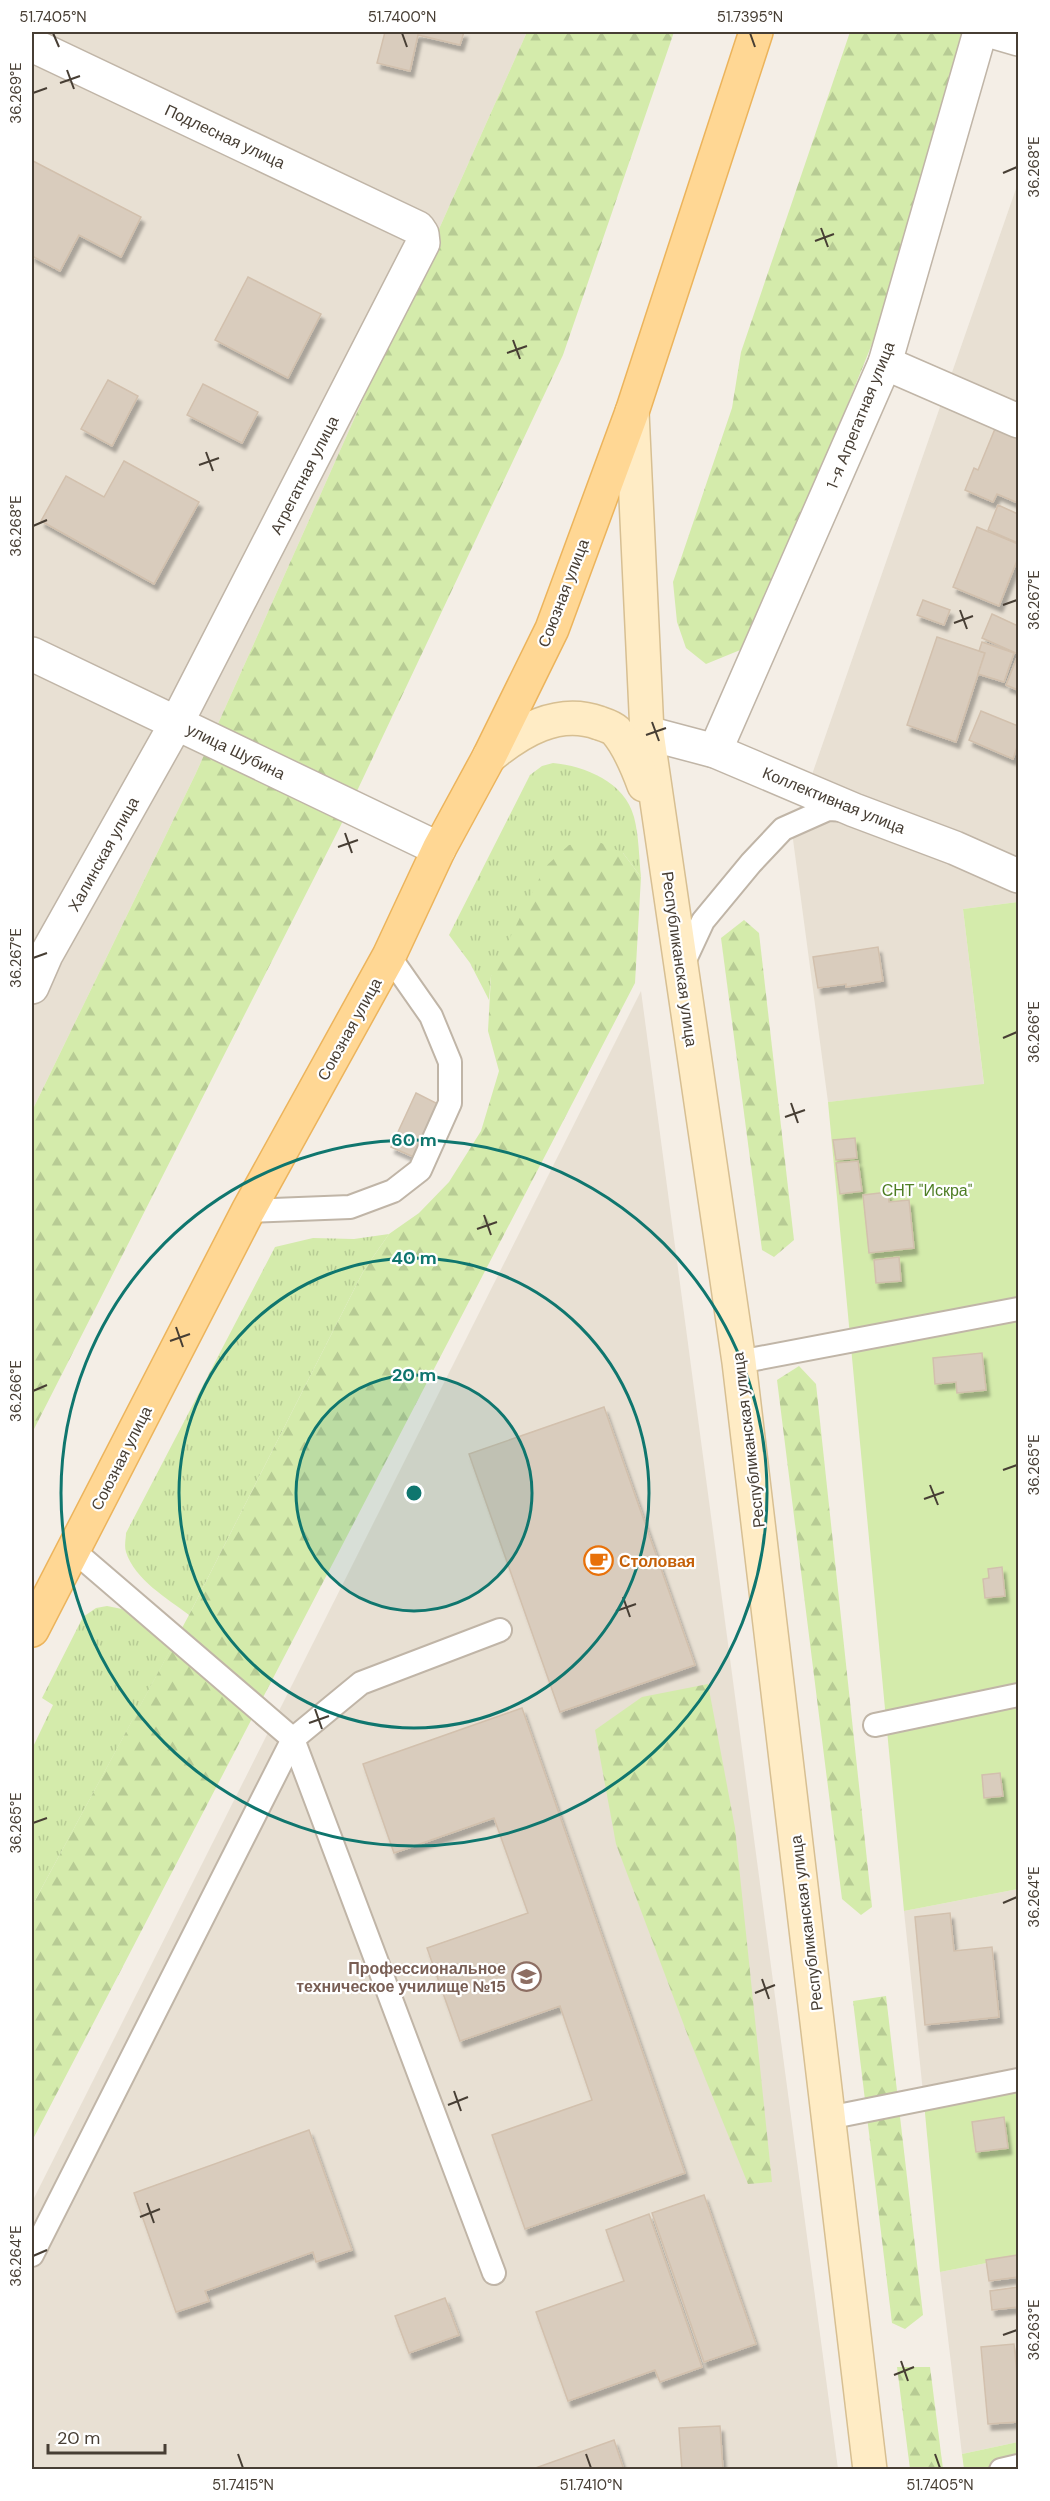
<svg xmlns="http://www.w3.org/2000/svg" width="1050" height="2501" viewBox="0 0 1050 2501" font-family="'DM Sans',sans-serif">
  <style>
    .residential { fill: #e8e0d3 }
    .grass { fill: url(#grass-tufts) }
    .forest { fill: url(#forest-firs) }
    .garden { fill: #d4ebab }
    .building { fill: #d9ccbd; stroke: #d2c0ad; stroke-width: 1.5; filter: url(#shadow) }
    .lines { fill: none; stroke-linecap: round; stroke-linejoin: round }
    .service-casing { stroke: #c0b5a7; stroke-width: 26 }
    .minor-casing { stroke: #c0b5a7; stroke-width: 36 }
    .secondary-casing { stroke: #d7bf92; stroke-width: 36 }
    .primary-casing { stroke: #ecb45c; stroke-width: 36 }
    .service { stroke: #fff; stroke-width: 22 }
    .minor { stroke: #fff; stroke-width: 33 }
    .secondary { stroke: #ffecc5; stroke-width: 33 }
    .primary { stroke: #ffd794; stroke-width: 33 }
    .ticks { fill: none; stroke: #473e34; stroke-width: 2 }
    .ring { fill: none; stroke: #0f766e; stroke-width: 3 }
    .labels { text-anchor: middle; stroke-width: 4.5; stroke-linejoin: round; paint-order: stroke }
    .street-label { font-size: 16px; fill: #473e34; stroke: #fff }
    .park-label { font-size: 16px; fill: #4d7d23; stroke: #fff }
    .food-label { font-size: 16px; font-weight: bold; fill: #c56008; stroke: #fff; text-anchor: start }
    .education-label { font-size: 16px; font-weight: bold; fill: #785e54; stroke: #fff; text-anchor: end }
    .centre { fill: #0f766e; stroke: #fff; stroke-width: 3 }
    .ring-label { font-size: 18px; text-anchor: middle; font-weight: bold; fill: #0f766e; stroke: #fff; stroke-width: 4.5; stroke-linejoin: round; paint-order: stroke }
    .neatline { fill: none; stroke: #473e34; stroke-width: 2 }
    .ticks-label { font-size: 15px; text-anchor: middle; fill: #473e34 }
  </style>
  <defs>
    <pattern id="grass-tufts" width="24" height="20" patternUnits="userSpaceOnUse" patternTransform="scale(1.5)"><rect width="24" height="20" fill="#d4ebab"/><path d="M3 7l-1-3M5 7V3M7 7l1-3M15 17l-1-3M17 17v-4M19 17l1-3" fill="none" stroke="#b7cb94"/></pattern>
    <pattern id="forest-firs" width="22" height="20" patternUnits="userSpaceOnUse" patternTransform="scale(1.5)"><rect width="22" height="20" fill="#d4ebab"/><path d="M5 1l3.5 6h-7zM16 11l3.5 6h-7z" fill="#b7cb94"/></pattern>
    <filter id="shadow"><feDropShadow dx="3.5" dy="6" stdDeviation="1.5" flood-color="#0004"/></filter>
  </defs>
  <rect width="100%" height="100%" fill="#f4eee6"/>
  <!-- residential -->
  <g class="residential">
    <polygon points="32,32 527,32 196,773 32,1111"/>
    <polygon points="1018,183 1018,902 963,909 984,1085 828,1102 792,832"/>
    <polygon points="641,991 838,2469 32,2469 32,2202"/>
    <polygon points="1018,1889 1018,2073 923,2092 904,1911"/>
    <polygon points="1018,2257 1018,2442 962,2454 940,2272"/>
  </g>
  <!-- grass -->
  <g class="grass">
    <path d="M553 763C585 766 625 782 634 817 639 836 639 858 641 877L623 853 491 976 489 1000 470 963 449 935 530 775 542 766Z"/>
    <path d="M389 1234 364 1270 189 1615C167 1598 135 1580 126 1552 124 1546 126 1538 126 1533L275 1247 313 1238 354 1239Z"/>
    <polygon points="107,1606 122,1609 171,1649 32,1906 32,1749 53,1705 42,1698 83,1617 96,1608"/>
  </g>
  <!-- forest -->
  <g class="forest">
    <polygon points="527,32 674,32 563,355 340,827 32,1433 32,1111 196,773"/>
    <polygon points="850,32 988,32 870,349 750,646 706,664 686,648 677,622 673,582 732,408 741,352"/>
    <polygon points="597,841 623,853 641,877 635,983 32,2141 32,1906 189,1615 364,1270 389,1234 419,1213 449,1182 481,1131 499,1071 488,1031 491,976 545,867 569,845"/>
    <polygon points="744,920 759,933 794,1240 774,1257 762,1250 721,938"/>
    <polygon points="799,1366 816,1384 872,1907 861,1915 842,1899 777,1380"/>
    <polygon points="708,1684 735,1828 772,2182 748,2184 688,2036 616,1844 595,1730 642,1697"/>
    <polygon points="886,1996 923,2315 905,2329 892,2323 853,2001"/>
    <polygon points="897,2367 930,2367 943,2469 910,2469"/>
  </g>
  <!-- garden -->
  <g class="garden">
    <polygon points="1018,902 1018,1889 904,1911 828,1102 984,1084 963,909"/>
    <polygon points="1018,2073 1018,2257 940,2272 923,2092"/>
    <polygon points="1018,2442 1018,2469 964,2469 962,2454"/>
  </g>
  <!-- building -->
  <g class="building">
    <polygon points="385,32 464,32 460,45 418,35 410,71 377,63"/>
    <polygon points="33,161 141,217 121,257 79,235 60,271 32,256"/>
    <polygon points="248,277 321,314 288,378 215,340"/>
    <polygon points="108,380 138,396 112,446 81,429"/>
    <polygon points="203,384 258,412 242,443 187,415"/>
    <polygon points="997,424 1018,433 1018,503 997,494 993,502 965,490 974,468 978,470"/>
    <polygon points="124,461 199,502 154,584 41,521 66,476 104,497"/>
    <polygon points="998,505 1018,514 1018,543 988,530"/>
    <polygon points="977,527 1018,544 1018,558 999,606 953,587"/>
    <polygon points="923,600 950,610 944,625 917,615"/>
    <polygon points="992,614 1018,626 1018,654 982,638"/>
    <polygon points="937,637 985,653 956,742 907,725"/>
    <polygon points="982,642 1014,653 1004,682 978,674 985,653 979,651"/>
    <polygon points="1018,655 1018,690 1006,685"/>
    <polygon points="981,711 1018,726 1018,744 1013,759 969,740"/>
    <polygon points="878,947 883,981 846,987 846,984 818,988 813,957"/>
    <polygon points="416,1093 440,1105 416,1158 391,1147"/>
    <polygon points="855,1138 857,1158 836,1160 833,1140"/>
    <polygon points="858,1161 862,1191 840,1194 836,1163"/>
    <polygon points="888,1192 889,1202 909,1200 914,1248 869,1253 863,1195"/>
    <polygon points="899,1257 901,1281 876,1283 874,1260"/>
    <polygon points="982,1353 986,1390 957,1393 956,1382 935,1384 933,1358"/>
    <polygon points="604,1407 695,1665 560,1712 469,1454"/>
    <polygon points="1002,1567 1005,1596 985,1598 983,1579 989,1578 988,1569"/>
    <polygon points="522,1708 685,2173 525,2229 492,2135 592,2100 560,2006 460,2041 427,1948 528,1913 494,1818 394,1853 363,1764"/>
    <polygon points="1000,1773 1003,1796 984,1798 982,1775"/>
    <polygon points="950,1913 954,1951 992,1947 999,2017 925,2025 915,1917"/>
    <polygon points="1004,2117 1008,2148 976,2152 972,2122"/>
    <polygon points="309,2130 352,2250 316,2262 313,2252 205,2291 209,2301 176,2312 134,2193"/>
    <polygon points="704,2195 756,2344 704,2362 652,2213"/>
    <polygon points="649,2214 702,2367 660,2382 655,2370 568,2401 536,2312 624,2281 606,2230"/>
    <polygon points="1018,2255 1018,2277 989,2281 986,2260"/>
    <polygon points="1018,2287 1018,2307 992,2310 990,2291"/>
    <polygon points="445,2298 459,2335 409,2353 395,2316"/>
    <polygon points="1014,2344 1018,2384 1018,2422 988,2424 981,2347"/>
    <polygon points="720,2426 723,2470 682,2470 679,2428"/>
    <polygon points="614,2440 624,2470 530,2470"/>
  </g>
  <g class="lines">
    <defs>
      <g id="service">
        <polyline points="682,966 703,921 751,863 783,829 828,809 847,810"/>
        <polyline points="248,1211 350,1207 393,1191 420,1170 450,1103 450,1062 431,1016 389,956"/>
        <polyline points="739,1362 1018,1309"/>
        <polyline points="875,1725 1018,1695"/>
        <polyline points="828,2118 1018,2080"/>
        <polyline points="32,2255 293,1739 73,1550"/>
        <polyline points="494,2273 293,1739 361,1683 500,1630"/>
        <polyline points="1001,2470 1018,2466"/>
      </g>
      <g id="minor">
        <polyline points="994,32 1018,39"/>
        <polyline points="32,45 418,228 422,234 423,243 177,722 46,955 32,987"/>
        <polyline points="885,363 1018,421"/>
        <polyline points="32,654 439,849"/>
        <polyline points="647,733 715,751 854,810 955,848 1018,876"/>
        <polyline points="715,751 885,363 980,32"/>
      </g>
      <g id="secondary">
        <polyline points="632,412 647,733 739,1362 870,2470"/>
        <path d="M489 757C520 731 558 708 599 723 605 725 612 727 616 731 629 746 637 766 644 785"/>
      </g>
      <polyline id="primary" points="32,1630 248,1211 389,956 439,849 489,757 552,629 632,412 756,32"/>
    </defs>
    <!-- service casing -->
    <use href="#service" class="service-casing"/>
    <!-- minor casing -->
    <use href="#minor" class="minor-casing"/>
    <!-- secondary casing -->
    <use href="#secondary" class="secondary-casing"/>
    <!-- primary casing -->
    <use href="#primary" class="primary-casing"/>
    <!-- service -->
    <use href="#service" class="service"/>
    <!-- minor -->
    <use href="#minor" class="minor"/>
    <!-- secondary -->
    <use href="#secondary" class="secondary"/>
    <!-- primary -->
    <use href="#primary" class="primary"/>
  </g>
  <!-- ticks -->
  <path class="ticks" d="M53 33 59 47M402 33 407 47M750 33 755 47M67 70 74 89M60 83 80 76M33 93 47 88M1003 173 1017 167M821 228 828 247M815 241 834 234M513 340 520 359M507 353 527 346M206 452 213 471M199 465 219 458M33 526 47 520M1003 605 1017 600M960 610 967 629M954 623 973 616M652 722 659 741M646 735 666 728M345 833 352 853M338 847 358 840M33 958 47 953M1003 1038 1017 1032M791 1103 798 1123M785 1117 805 1110M484 1215 491 1235M477 1229 497 1222M176 1327 183 1347M170 1341 190 1334M33 1391 47 1385M1003 1470 1017 1465M930 1485 938 1505M924 1499 944 1492M623 1597 630 1617M616 1611 636 1604M315 1709 322 1729M309 1723 329 1716M33 1823 47 1818M1003 1903 1017 1897M762 1979 769 1999M755 1993 775 1985M454 2091 461 2111M448 2105 468 2097M147 2203 154 2223M140 2217 160 2209M33 2256 47 2250M1003 2335 1017 2330M901 2361 908 2381M894 2375 914 2367M238 2454 243 2468M586 2454 591 2468M935 2454 940 2468"/>
  <!-- distance rings -->
  <circle cx="414" cy="1493" r="118" fill="#0f766e" fill-opacity=".12"/>
  <g class="ring">
    <circle cx="414" cy="1493" r="118"/>
    <circle cx="414" cy="1493" r="235"/>
    <circle cx="414" cy="1493" r="353"/>
  </g>
  <!-- icons -->
  <defs>
    <symbol id="cafe-ring" viewBox="-11 -11 22 22"><circle r="9.5" fill="#fff" stroke="#e8710a" stroke-width="1.5"/><path d="M-5.5-4.5H6V0H3Q3 3.5 0 3.5H-2.5Q-5.5 3.5-5.5 0ZM3-3.2v2h1.7v-2ZM-6 4.5H4V6H-6Z" fill="#e8710a"/></symbol>
    <symbol id="university-ring" viewBox="-11 -11 22 22"><circle r="9.5" fill="#fff" stroke="#8d6e63" stroke-width="1.5"/><path d="M0-5L7-2L0 1L-7-2ZM-4 1L0 2.5L4 1V4Q0 6-4 4Z" fill="#8d6e63"/></symbol>
  </defs>
  <g fill-rule="evenodd">
    <use href="#cafe-ring" x="582" y="1544" width="33" height="33"/>
    <use href="#university-ring" x="510" y="1960" width="33" height="33"/>
  </g>
  <g class="labels">
    <!-- street labels -->
    <g class="street-label">
      <text transform="translate(225 136) rotate(25)" y="6">Подлесная улица</text>
      <text transform="translate(860 415) rotate(-68)" y="6">1-я Агрегатная улица</text>
      <text transform="translate(304 475) rotate(-63)" y="6">Агрегатная улица</text>
      <text transform="translate(563 593) rotate(-69)" y="6">Союзная улица</text>
      <text transform="translate(236 751) rotate(26)" y="6">улица Шубина</text>
      <text transform="translate(834 800) rotate(22)" y="6">Коллективная улица</text>
      <text transform="translate(103 854) rotate(-61)" y="6">Халинская улица</text>
      <text transform="translate(680 959) rotate(82)" y="6">Республиканская улица</text>
      <text transform="translate(349 1029) rotate(-61)" y="6">Союзная улица</text>
      <text transform="translate(748 1440) rotate(-97)" y="6">Республиканская улица</text>
      <text transform="translate(121 1458) rotate(-63)" y="6">Союзная улица</text>
      <text transform="translate(806 1923) rotate(-97)" y="6">Республиканская улица</text>
    </g>
    <!-- park labels -->
    <g class="park-label">
      <text x="927" y="1196">СНТ "Искра"</text>
    </g>
    <!-- food labels -->
    <g class="food-label">
      <text x="619" y="1567">Столовая</text>
    </g>
    <!-- education labels -->
    <g class="education-label">
      <text x="506" y="1974">Профессиональное<tspan x="506" dy="18">техническое училище №15</tspan></text>
    </g>
  </g>
  <circle cx="414" cy="1493" r="9" class="centre"/>
  <g class="ring-label">
    <text x="414" y="1146">60 m</text>
    <text x="414" y="1264">40 m</text>
    <text x="414" y="1381">20 m</text>
  </g>
  <!-- border -->
  <rect width="1050" height="2501" fill="none" stroke="#ffffff" stroke-width="66"/>
  <!-- scale -->
  <path d="M48 2444v9h117v-9" fill="none" stroke="#473e34" stroke-width="3"/>
  <text x="57" y="2444" font-size="18" fill="#473e34" stroke="#ffffff" stroke-width="4.5" paint-order="stroke">20 m</text>
  <rect x="33" y="33" width="984" height="2435" class="neatline"/>
  <g class="ticks-label">
    <text x="53" y="22">51.7405°N</text>
    <text x="402" y="22">51.7400°N</text>
    <text x="750" y="22">51.7395°N</text>
    <text transform="translate(16 93) rotate(-90)" y="5">36.269°E</text>
    <text transform="translate(1034 167) rotate(-90)" y="5">36.268°E</text>
    <text transform="translate(16 526) rotate(-90)" y="5">36.268°E</text>
    <text transform="translate(1034 600) rotate(-90)" y="5">36.267°E</text>
    <text transform="translate(16 958) rotate(-90)" y="5">36.267°E</text>
    <text transform="translate(1034 1032) rotate(-90)" y="5">36.266°E</text>
    <text transform="translate(16 1391) rotate(-90)" y="5">36.266°E</text>
    <text transform="translate(1034 1465) rotate(-90)" y="5">36.265°E</text>
    <text transform="translate(16 1823) rotate(-90)" y="5">36.265°E</text>
    <text transform="translate(1034 1897) rotate(-90)" y="5">36.264°E</text>
    <text transform="translate(16 2256) rotate(-90)" y="5">36.264°E</text>
    <text transform="translate(1034 2330) rotate(-90)" y="5">36.263°E</text>
    <text x="243" y="2490">51.7415°N</text>
    <text x="591" y="2490">51.7410°N</text>
    <text x="940" y="2490">51.7405°N</text>
  </g>
</svg>
